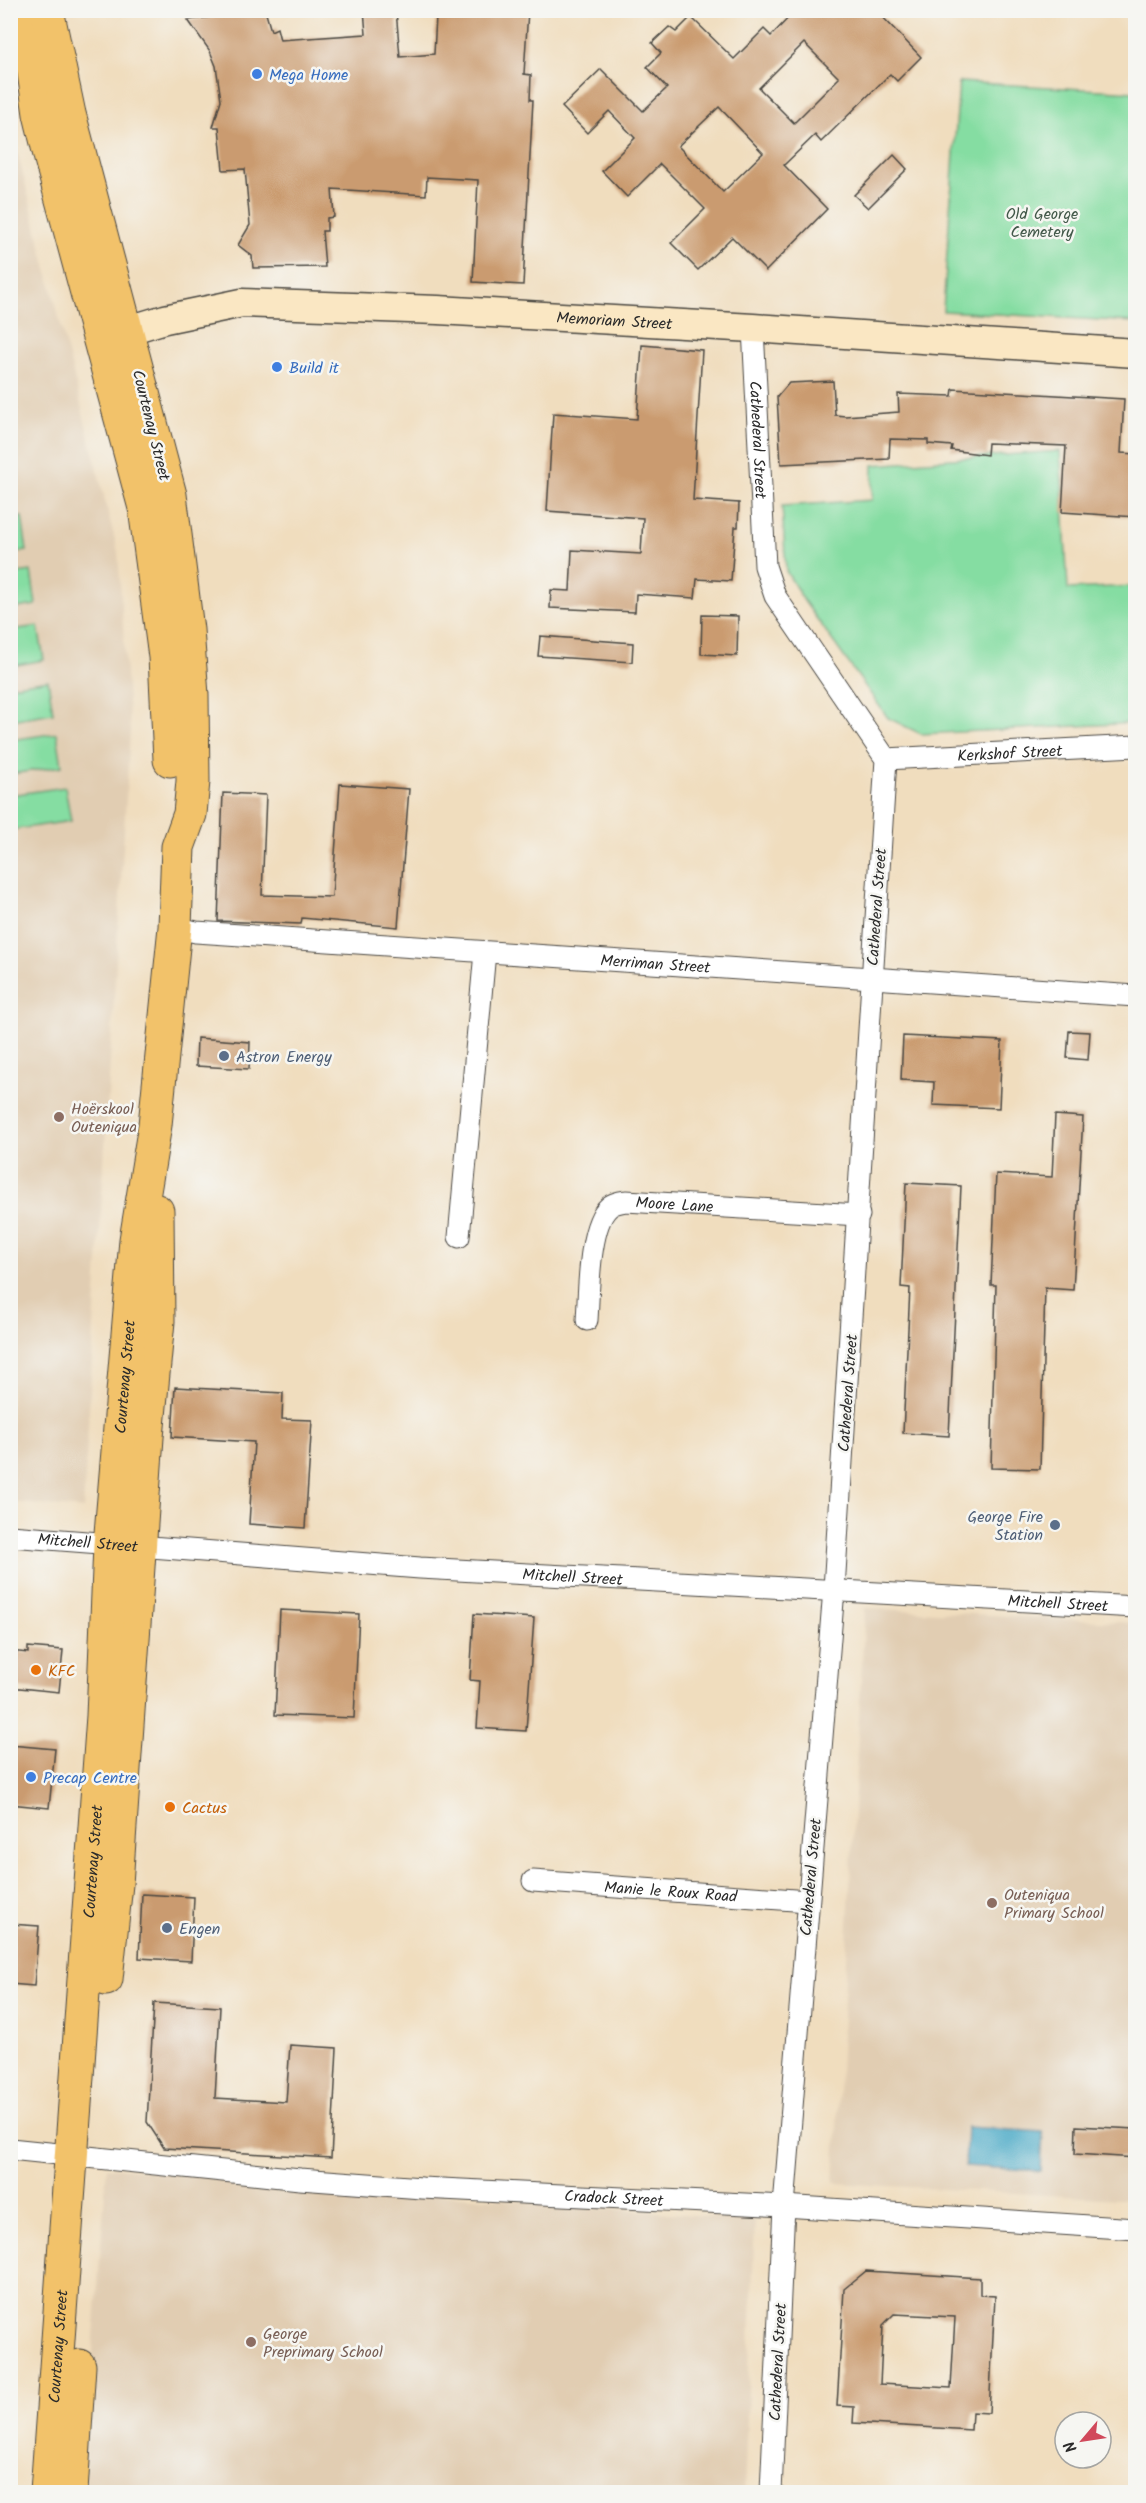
<svg xmlns="http://www.w3.org/2000/svg" width="1146" height="2503" viewBox="0 0 1146 2503" font-family="Kalam,sans-serif">
  <style>
    .built { fill: #e1cdb2 }
    .green { fill: #85dda2; stroke: #588466; stroke-width: 1.5 }
    .water { fill: #47a8c6; stroke: #396a78; stroke-width: 1.5 }
    .building { fill: #ca9b70; fill-rule: evenodd }
    .lines { fill: none; stroke-linecap: round; stroke-linejoin: round }
    .street-casing { stroke: #494641; stroke-width: 23 }
    .secondary-casing { stroke: #494641; stroke-width: 31 }
    .highway-casing { stroke: #494641; stroke-width: 35 }
    .street { stroke: #fff; stroke-width: 21 }
    .secondary { stroke: #fae7c3; stroke-width: 28 }
    .highway { stroke: #f2c26a; stroke-width: 33 }
    .shop-dot { fill: #3f7fe0; stroke: #f6f6f2; stroke-width: 2 }
    .service-dot { fill: #5c6f8a; stroke: #f6f6f2; stroke-width: 2 }
    .education-dot { fill: #8d6e63; stroke: #f6f6f2; stroke-width: 2 }
    .food-dot { fill: #e8710a; stroke: #f6f6f2; stroke-width: 2 }
    .labels { text-anchor: middle; stroke-width: 5; stroke-linejoin: round; paint-order: stroke }
    .shop-label { font-size: 16px; fill: #366cbe; stroke: #f6f6f2; text-anchor: start }
    .park-label { font-size: 16px; fill: #425849; stroke: #f6f6f2 }
    .street-label { font-size: 16px; fill: #2b2b2b; stroke: #f6f6f2 }
    .service-label { font-size: 16px; fill: #4e5e75; stroke: #f6f6f2; text-anchor: start }
    .education-label { font-size: 16px; fill: #785e54; stroke: #f6f6f2; text-anchor: start }
    .food-label { font-size: 16px; fill: #c56008; stroke: #f6f6f2; text-anchor: start }
  </style>
  <rect width="100%" height="100%" fill="#f6f6f2"/>
  <filter id="ink" filterUnits="userSpaceOnUse"><feTurbulence type="fractalNoise" baseFrequency=".0167" numOctaves="2"/><feDisplacementMap in="SourceGraphic" scale="12" xChannelSelector="R" yChannelSelector="G"/><feConvolveMatrix kernelMatrix="1 2 1 2 8 2 1 2 1" color-interpolation-filters="sRGB"/></filter>
  <filter id="wash" filterUnits="userSpaceOnUse"><feTurbulence type="fractalNoise" baseFrequency=".008" numOctaves="4" result="noise"/><feDisplacementMap in="SourceGraphic" scale="24" xChannelSelector="R" yChannelSelector="G"/><feGaussianBlur stdDeviation="1.35" result="paint"/><feColorMatrix in="noise" values="0 0 0 0 0 0 0 0 0 0 0 0 0 0 0 0 0 1.4 0 .05"/><feComposite in="paint" operator="in"/></filter>
  <g filter="url(#wash)">
    <rect width="100%" height="100%" fill="#f0ddbe"/>
    <!-- built -->
    <g class="built">
      <polygon points="10,123 118,552 130,732 83,1509 11,1502"/>
      <polygon points="865,1608 1135,1623 1135,2200 834,2183"/>
      <polygon points="107,2167 755,2220 744,2492 82,2492"/>
    </g>
    <!-- green -->
    <g class="green">
      <polygon points="959,82 1135,92 1135,322 943,311"/>
      <polygon points="1060,451 1068,589 1135,586 1135,723 921,734 888,718 804,601 786,571 782,506 872,500 873,465"/>
      <polygon points="22,517 27,551 11,553 11,519"/>
      <polygon points="31,571 36,605 11,609 11,574"/>
      <polygon points="38,626 44,660 11,666 11,630"/>
      <polygon points="48,680 53,713 11,720 11,686"/>
      <polygon points="57,733 62,766 11,774 11,740"/>
      <polygon points="65,787 71,821 11,830 11,795"/>
    </g>
    <!-- water -->
    <polygon class="water" points="967,2127 1043,2132 1041,2171 965,2166"/>
    <g id="blocks">
      <!-- building -->
      <g class="building">
        <polygon points="218,10 265,10 271,31 277,28 280,40 366,34 364,10 396,10 400,57 434,54 436,16 455,18 455,10 528,10 524,74 531,75 530,100 533,100 523,285 473,282 478,180 427,177 426,195 332,189 334,217 327,218 327,231 322,231 325,267 253,268 252,256 238,245 250,225 245,169 223,170 219,127 213,127 221,100 216,66 210,51 188,20 213,17"/>
        <path d="M796 10H876L921 57 897 81 890 74 821 142 815 135 784 165 827 209 766 271 732 237 698 270 671 243 705 209 660 164 627 197 602 171 635 138 609 111 587 133 562 107 601 69 643 111 667 88 647 67 661 53 652 43 669 27 676 32 691 17 734 59 764 29 771 36ZM804 43 839 78 794 123 759 88ZM719 107 763 153 723 192 678 146Z"/>
        <polygon points="894,155 907,169 868,208 854,195"/>
        <polygon points="642,345 702,350 693,500 739,503 738,527 735,527 731,581 697,579 695,598 636,594 635,612 550,608 551,590 570,591 572,550 641,554 643,518 547,511 553,413 637,419"/>
        <polygon points="833,381 835,415 845,416 899,412 898,394 952,396 953,389 1124,399 1121,453 1136,454 1136,517 1062,512 1066,446 988,443 987,455 951,450 952,446 928,444 928,440 890,439 889,459 781,464 777,397 789,383"/>
        <polygon points="702,615 738,616 737,656 701,654"/>
        <polygon points="540,636 633,643 632,662 538,656"/>
        <polygon points="340,784 409,789 398,927 302,918 301,924 218,921 223,793 266,795 262,895 332,897"/>
        <polygon points="1069,1031 1090,1032 1088,1060 1067,1058"/>
        <polygon points="903,1036 1002,1041 999,1108 933,1105 934,1082 901,1080"/>
        <polygon points="197,1038 250,1042 249,1069 196,1066"/>
        <polygon points="1055,1115 1083,1117 1073,1290 1045,1288 1040,1469 991,1468 996,1285 991,1285 996,1174 1052,1177"/>
        <polygon points="906,1183 961,1186 949,1436 903,1433 910,1288 901,1287"/>
        <polygon points="175,1387 283,1393 282,1419 312,1420 305,1528 249,1524 254,1442 172,1437"/>
        <polygon points="280,1610 359,1614 354,1718 275,1715"/>
        <polygon points="474,1614 534,1618 526,1731 477,1728 480,1681 470,1680"/>
        <polygon points="28,1647 63,1650 59,1692 10,1687 10,1651 28,1653"/>
        <polygon points="10,1745 55,1749 49,1808 10,1804"/>
        <polygon points="142,1894 194,1897 191,1961 139,1958"/>
        <polygon points="10,1924 39,1926 34,1986 10,1984"/>
        <polygon points="154,2003 220,2007 215,2098 286,2102 290,2045 337,2048 331,2158 164,2148 147,2122"/>
        <polygon points="1076,2126 1136,2129 1136,2158 1075,2154"/>
        <path d="M866 2271 980 2278V2295L995 2296 989 2413 972 2412 971 2430 853 2423 854 2407 837 2406 844 2289ZM894 2314 955 2317 951 2388 880 2384 883 2325Z"/>
      </g>
    </g>
  </g>
  <g filter="url(#ink)">
    <use href="#blocks" fill-opacity="0" stroke="#494641" stroke-width="1.5"/>
    <g class="lines">
      <defs>
        <g id="street">
          <path id="s1" d="M753 328 765 566 775 596 886 759 834 1589 784 2206 771 2492"/>
          <path id="s2" d="M886 759 1136 746"/>
          <path id="s3" d="M175 927 196 932 1136 996"/>
          <polyline points="459,1237 485,952"/>
          <path id="s4" d="M587 1320C589 1294 588 1225 609 1207 613 1203 620 1202 626 1201L859 1215"/>
          <path id="s5" d="M10 1536 420 1568 1136 1607"/>
          <path id="s6" d="M533 1881 808 1901"/>
          <path id="s7" d="M10 2149 300 2179 422 2188 784 2206 1136 2229"/>
        </g>
        <g id="secondary">
          <path id="s8" d="M106 337 165 319 242 303 438 310 753 328 1136 353"/>
        </g>
        <g id="highway">
          <polyline points="25,10 40,114 51,159 145,508 165,657 170,760"/>
          <polyline points="106,1979 116,1884 147,1437 158,1321 157,1211"/>
          <path id="s9" d="M47 2492 103 1716 110 1545 136 1240 155 1125 175 927 178 847 190 814 193 781 192 695 187 630 170 495 69 114 47 10"/>
          <polyline points="71,2492 79,2366"/>
        </g>
      </defs>
      <!-- street casing -->
      <use href="#street" class="street-casing"/>
      <!-- secondary casing -->
      <use href="#secondary" class="secondary-casing"/>
      <!-- highway casing -->
      <use href="#highway" class="highway-casing"/>
      <!-- street -->
      <use href="#street" class="street"/>
      <!-- secondary -->
      <use href="#secondary" class="secondary"/>
      <!-- highway -->
      <use href="#highway" class="highway"/>
    </g>
  </g>
  <!-- markers -->
  <g class="shop-dot">
    <circle cx="257" cy="74" r="6"/>
    <circle cx="277" cy="367" r="6"/>
    <circle cx="31" cy="1777" r="6"/>
  </g>
  <g class="service-dot">
    <circle cx="224" cy="1056" r="6"/>
    <circle cx="1055" cy="1525" r="6"/>
    <circle cx="167" cy="1928" r="6"/>
  </g>
  <g class="education-dot">
    <circle cx="59" cy="1117" r="6"/>
    <circle cx="992" cy="1903" r="6"/>
    <circle cx="251" cy="2342" r="6"/>
  </g>
  <g class="food-dot">
    <circle cx="36" cy="1670" r="6"/>
    <circle cx="170" cy="1807" r="6"/>
  </g>
  <g class="labels">
    <!-- shop labels -->
    <g class="shop-label">
      <text x="269" y="80">Mega Home</text>
      <text x="289" y="373">Build it</text>
      <text x="43" y="1783">Precap Centre</text>
    </g>
    <!-- park labels -->
    <g class="park-label">
      <text x="1042" y="219">Old George<tspan x="1042" dy="18">Cemetery</tspan></text>
    </g>
    <!-- street labels -->
    <g class="street-label">
      <text dy="6" stroke="none"><textPath href="#s8" startOffset="513">Memoriam Street</textPath></text>
      <text transform="translate(152 425) rotate(76)" y="6">Courtenay Street</text>
      <text dy="6" stroke="none"><textPath href="#s1" startOffset="112">Cathederal Street</textPath></text>
      <text dy="6" stroke="none"><textPath href="#s2" startOffset="124">Kerkshof Street</textPath></text>
      <text transform="translate(876 907) rotate(-86)" y="6">Cathederal Street</text>
      <text dy="6" stroke="none"><textPath href="#s3" startOffset="482">Merriman Street</textPath></text>
      <text dy="6" stroke="none"><textPath href="#s4" startOffset="184">Moore Lane</textPath></text>
      <text dy="6" stroke="none"><textPath href="#s9" startOffset="1118">Courtenay Street</textPath></text>
      <text transform="translate(847 1393) rotate(-86)" y="6">Cathederal Street</text>
      <text dy="6" stroke="none"><textPath href="#s5" startOffset="78">Mitchell Street</textPath></text>
      <text dy="6" stroke="none"><textPath href="#s5" startOffset="564">Mitchell Street</textPath></text>
      <text dy="6" stroke="none"><textPath href="#s5" startOffset="1050">Mitchell Street</textPath></text>
      <text dy="6" stroke="none"><textPath href="#s9" startOffset="632">Courtenay Street</textPath></text>
      <text transform="translate(810 1877) rotate(-85)" y="6">Cathederal Street</text>
      <text dy="6" stroke="none"><textPath href="#s6" startOffset="138">Manie le Roux Road</textPath></text>
      <text dy="6" stroke="none"><textPath href="#s7" startOffset="606">Cradock Street</textPath></text>
      <text dy="6" stroke="none"><textPath href="#s9" startOffset="146">Courtenay Street</textPath></text>
      <text transform="translate(777 2362) rotate(-87)" y="6">Cathederal Street</text>
    </g>
    <!-- service labels -->
    <g class="service-label">
      <text x="236" y="1062">Astron Energy</text>
      <text x="1043" y="1522" text-anchor="end">George Fire<tspan x="1043" dy="18">Station</tspan></text>
      <text x="179" y="1934">Engen</text>
    </g>
    <!-- education labels -->
    <g class="education-label">
      <text x="71" y="1114">Hoërskool<tspan x="71" dy="18">Outeniqua</tspan></text>
      <text x="1004" y="1900">Outeniqua<tspan x="1004" dy="18">Primary School</tspan></text>
      <text x="263" y="2339">George<tspan x="263" dy="18">Preprimary School</tspan></text>
    </g>
    <!-- food labels -->
    <g class="food-label">
      <text x="48" y="1676">KFC</text>
      <text x="182" y="1813">Cactus</text>
    </g>
  </g>
  <!-- margin -->
  <rect width="1146" height="2503" fill="none" stroke="#f6f6f2" stroke-width="36"/>
  <!-- north arrow -->
  <g transform="translate(1083 2440) rotate(241)"><circle r="28" fill="#f6f6f2" stroke="#a5a5a2" stroke-width="1.5"/>
  <path d="M0-4.5L10 22L0 15L-10 22Z" fill="#d1495b"/>
  <text y="-9" font-size="16" font-weight="bold" text-anchor="middle" fill="#2b2b2b">N</text>
  </g>
</svg>
